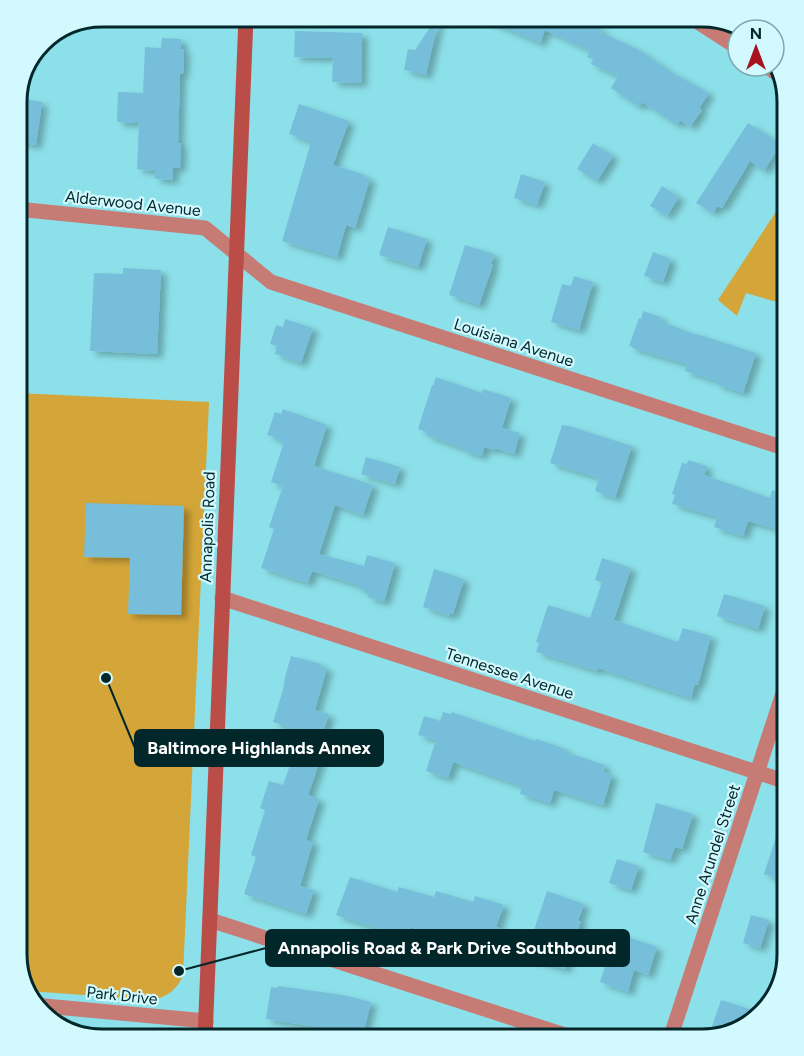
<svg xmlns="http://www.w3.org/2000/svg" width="804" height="1056" viewBox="0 0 804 1056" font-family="Figtree,sans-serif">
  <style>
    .green { fill: #d4a639 }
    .building { fill: #77beda; filter: url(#shadow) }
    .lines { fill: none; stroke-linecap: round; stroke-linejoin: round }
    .minor { stroke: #c77b75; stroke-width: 15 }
    .secondary { stroke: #bb4d48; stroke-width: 15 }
    .labels { text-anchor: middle; stroke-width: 4.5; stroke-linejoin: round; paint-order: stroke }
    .street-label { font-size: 16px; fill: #02272b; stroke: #d1f9fe }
    .rim { fill: none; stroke: #02272b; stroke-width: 3 }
    .leader { fill: none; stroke: #02272b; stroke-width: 2 }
    .callout-dot { fill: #02272b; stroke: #d1f9fe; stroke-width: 2 }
    .callout { fill: #02272b; stroke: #02272b; stroke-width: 2 }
    .callout-label { font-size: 18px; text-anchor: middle; font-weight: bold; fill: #fff }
  </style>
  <defs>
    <filter id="shadow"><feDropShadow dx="6" dy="4" stdDeviation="3" flood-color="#0004"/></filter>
  </defs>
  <rect width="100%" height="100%" fill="#8ce0e9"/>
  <!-- green -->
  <g class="green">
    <polygon points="787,195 787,305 746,293 737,316 718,300"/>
    <path d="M17 393 209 402 183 976C175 991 169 995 154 1000L28 991 17 954Z"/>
  </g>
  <!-- building -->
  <g class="building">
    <polygon points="437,17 439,17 426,75 404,70 408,49 415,50"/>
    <polygon points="478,17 572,17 601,29 600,32 637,49 664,67 664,68 709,93 699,108 702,110 690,127 680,120 677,125 642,102 639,107 611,88 618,76 591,64 593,59 587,57 590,51 545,30 540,43"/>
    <polygon points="295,31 362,33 361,83 332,82 333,58 294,57"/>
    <polygon points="162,38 181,39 181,49 184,49 183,74 180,74 178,143 181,143 180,168 173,168 173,180 155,179 155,171 137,169 139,123 117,122 118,92 143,93 145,47 161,48"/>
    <polygon points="25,99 42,102 36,145 17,142 17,114 23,115"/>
    <polygon points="299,104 349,121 333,165 363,174 363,176 370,179 355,228 346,225 337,257 282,241 311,142 289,134"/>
    <polygon points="748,123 781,144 764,171 750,161 722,208 717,206 713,213 696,203"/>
    <polygon points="593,143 613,156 597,181 577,169"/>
    <polygon points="521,174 545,182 537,205 514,198"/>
    <polygon points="662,186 679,197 667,216 650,206"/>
    <polygon points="388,227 427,239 418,267 379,255"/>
    <polygon points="465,245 494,254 491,264 493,265 479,305 449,295"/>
    <polygon points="653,252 671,259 663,282 644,276"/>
    <polygon points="123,268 161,270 157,354 90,351 94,273 123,274"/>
    <polygon points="574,276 593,282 579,330 551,322 562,284 571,286"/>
    <polygon points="643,311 661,317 660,321 697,335 697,334 756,353 743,393 716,384 717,381 685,371 687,364 632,348 633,347 629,346 639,318 641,319"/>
    <polygon points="285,319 313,328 301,363 275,354 277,346 270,344 276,325 283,327"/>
    <polygon points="436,377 482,393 483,389 511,398 502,428 520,433 514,454 495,448 494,450 484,447 482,456 464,451 465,449 426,435 427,432 418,429 432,385 433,386"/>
    <polygon points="283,409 327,425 314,466 373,485 363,515 335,505 319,554 364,566 367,555 395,563 384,602 367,597 369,591 357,588 358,585 312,571 308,583 261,568 274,529 269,527 283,486 271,482 284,442 274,439 275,437 267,435 275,412 281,414"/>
    <polygon points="562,425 569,426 632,446 615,498 595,491 599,478 550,463"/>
    <polygon points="366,457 400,467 395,484 361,474"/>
    <polygon points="688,460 707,466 704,475 770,498 772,490 788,495 788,532 748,521 743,536 714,527 717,517 672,504 675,495 672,494 682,463 687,464"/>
    <polygon points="86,503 184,506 181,615 128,614 130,558 84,557"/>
    <polygon points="602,558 631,568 614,620 678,642 683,628 711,636 698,685 695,684 691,698 598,668 597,671 536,652 539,643 536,642 548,605 590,618 602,582 595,580"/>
    <polygon points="434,569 464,579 453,614 450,613 450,616 423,607"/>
    <polygon points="724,594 765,606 758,629 717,616"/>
    <polygon points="291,656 321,664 320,666 327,668 315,710 329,714 319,747 324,749 308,795 319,799 306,840 313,842 300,886 314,890 306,914 244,894 256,857 251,855 265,810 260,808 269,781 283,785 302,731 273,722 283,690 285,677"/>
    <polygon points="443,712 451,714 452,712 535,741 536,739 566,749 565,752 605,765 603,772 612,775 603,805 554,790 550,803 520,794 522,786 453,762 448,778 426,771 436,740 418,735 424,716 440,721"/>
    <polygon points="656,803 693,814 682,849 675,847 670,860 643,852"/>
    <polygon points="784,812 788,813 788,882 764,874"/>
    <polygon points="617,859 639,866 631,890 609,883"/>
    <polygon points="350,877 397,892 399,887 434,897 436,891 473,902 475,896 504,905 496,927 531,939 547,891 584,904 578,921 581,921 565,969 489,947 488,951 447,937 446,941 410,927 407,938 336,915"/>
    <polygon points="751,915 769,920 760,948 743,943"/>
    <polygon points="616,933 657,947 648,975 634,970 628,992 600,982"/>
    <polygon points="278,986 343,995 371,1002 362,1039 334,1039 321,1037 323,1028 266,1019 271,987 277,988"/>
    <polygon points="721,1000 761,1013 749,1025 708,1038"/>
  </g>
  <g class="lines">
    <!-- minor -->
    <g class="minor">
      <polyline points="690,17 738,48"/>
      <polyline points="766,66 779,75"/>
      <polyline points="17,209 205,228 271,282 787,449"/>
      <polyline points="222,598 787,782"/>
      <polyline points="210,920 577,1039"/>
      <polyline points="34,1005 206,1021"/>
      <polyline points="670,1039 787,681"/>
    </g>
    <!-- secondary -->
    <polyline class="secondary" points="205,1039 246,17"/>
  </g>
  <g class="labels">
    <!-- street labels -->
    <g class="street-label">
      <text transform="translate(133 203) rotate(6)" y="6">Alderwood Avenue</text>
      <text transform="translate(514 342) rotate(18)" y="6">Louisiana Avenue</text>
      <text transform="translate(207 527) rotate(-88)" y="6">Annapolis Road</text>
      <text transform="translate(510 673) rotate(18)" y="6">Tennessee Avenue</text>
      <text transform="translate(712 854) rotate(-72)" y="6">Anne Arundel Street</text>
      <text transform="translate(122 995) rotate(6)" y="6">Park Drive</text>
    </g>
  </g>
  <!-- crop -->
  <path d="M0 0H804V1056H0ZM102 27H702A75 75 0 0 1 777 102V954A75 75 0 0 1 702 1029H102A75 75 0 0 1 27 954V102A75 75 0 0 1 102 27Z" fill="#d1f9fe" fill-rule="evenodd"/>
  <path class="rim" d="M102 27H702A75 75 0 0 1 777 102V954A75 75 0 0 1 702 1029H102A75 75 0 0 1 27 954V102A75 75 0 0 1 102 27Z"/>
  <!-- callouts -->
  <path class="leader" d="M106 678L135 748M179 971L266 948"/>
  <g class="callout-dot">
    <circle cx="106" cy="678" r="6"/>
    <circle cx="179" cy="971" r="6"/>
  </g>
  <g class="callout">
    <rect x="135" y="730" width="248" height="36" rx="6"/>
    <rect x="266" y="930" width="363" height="36" rx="6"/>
  </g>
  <g class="callout-label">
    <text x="259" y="754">Baltimore Highlands Annex</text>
    <text x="447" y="954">Annapolis Road &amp; Park Drive Southbound</text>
  </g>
  <!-- north arrow -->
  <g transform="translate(756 48)"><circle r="28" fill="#d1f9fe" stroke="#7ea5aa" stroke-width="1.5"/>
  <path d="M0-4.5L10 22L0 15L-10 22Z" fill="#a8121e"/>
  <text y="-9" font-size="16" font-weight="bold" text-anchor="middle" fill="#02272b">N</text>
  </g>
</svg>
